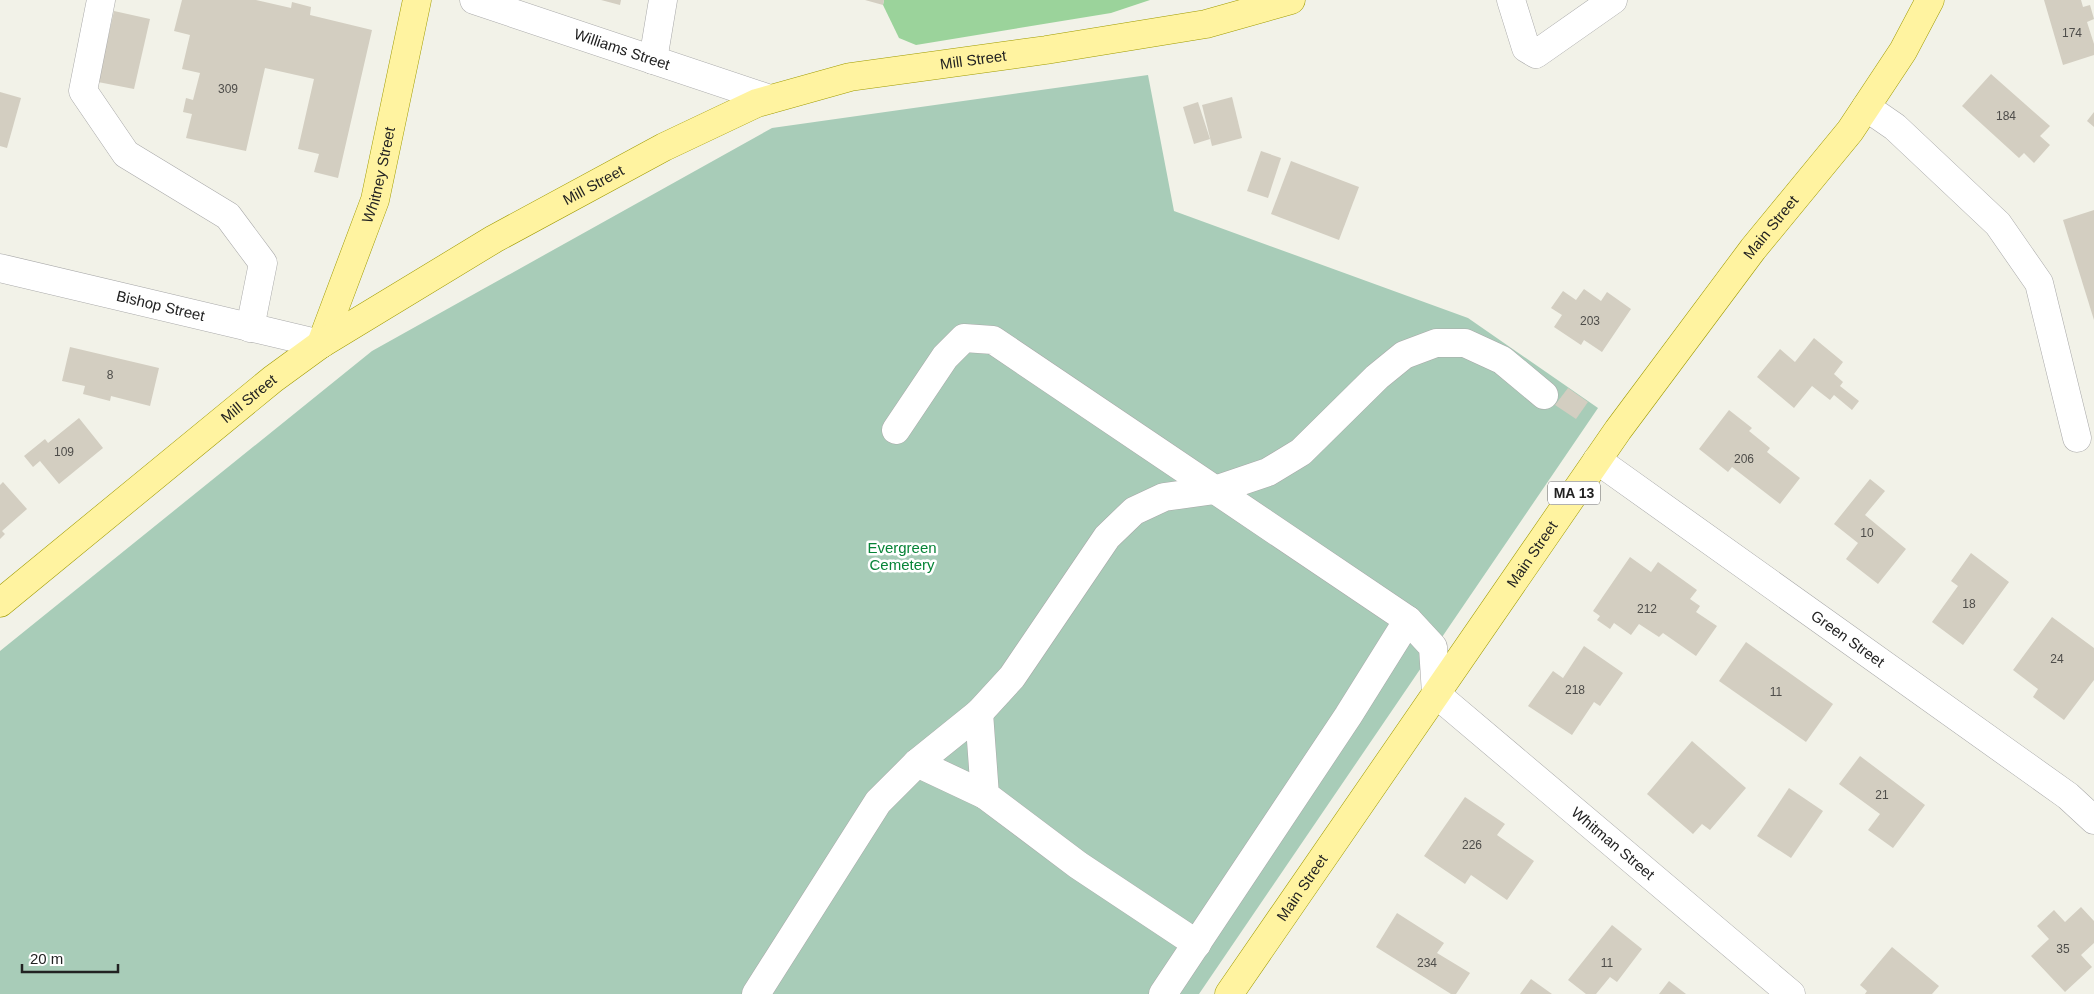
<svg xmlns="http://www.w3.org/2000/svg" width="2094" height="994" viewBox="0 0 2094 994" font-family="Helvetica,sans-serif">
  <style>
    .forest { fill: #9bd39b }
    .cemetery { fill: #a8ccb8 }
    .building { fill: #d3cec1 }
    .lines { fill: none; stroke-linecap: round; stroke-linejoin: round }
    .minor-casing { stroke: #a9a9a9; stroke-width: 29 }
    .major-casing { stroke: #9f9b00; stroke-width: 29 }
    .minor { stroke: #fff; stroke-width: 28 }
    .major { stroke: #fff3a0; stroke-width: 28 }
    .labels { text-anchor: middle; stroke-width: 5; stroke-linejoin: round; paint-order: stroke }
    .number-label { font-size: 12px; fill: #4e4d4a }
    .shield { fill: #fff; stroke: #646464; stroke-width: 1 }
    .shield-label { font-size: 14px; font-weight: bold; fill: #222 }
    .street-label { font-size: 15px; fill: #222; stroke: #fff }
    .park-label { font-size: 15px; fill: #078437; stroke: #fff }
  </style>
  <rect width="100%" height="100%" fill="#f2f2e8"/>
  <!-- forest -->
  <polygon class="forest" points="884,0 1150,0 1111,13 916,45 899,38 883,5"/>
  <!-- cemetery -->
  <polygon class="cemetery" points="1148,75 1174,211 1468,318 1598,408 1199,994 0,994 0,651 372,351 772,128"/>
  <!-- building -->
  <g class="building">
    <polygon points="182,0 256,0 291,8 292,2 311,7 310,15 372,30 338,178 314,172 319,154 298,149 314,79 265,68 246,151 186,138 192,114 183,112 186,98 193,100 200,73 182,69 190,35 174,31"/>
    <polygon points="601,0 621,0 620,5"/>
    <polygon points="865,0 884,0 883,5"/>
    <polygon points="2044,0 2081,0 2083,7 2090,5 2094,19 2087,22 2094,44 2094,55 2063,65"/>
    <polygon points="114,11 150,19 134,89 98,82"/>
    <polygon points="1991,74 2050,126 2040,136 2050,145 2034,163 2024,153 2019,158 1962,106"/>
    <polygon points="0,92 21,98 7,148 0,146"/>
    <polygon points="1232,97 1242,138 1212,146 1202,105"/>
    <polygon points="1198,102 1210,139 1194,144 1183,107"/>
    <polygon points="2094,112 2094,127 2087,121"/>
    <polygon points="1261,151 1281,158 1268,198 1247,191"/>
    <polygon points="1291,161 1359,187 1339,240 1271,214"/>
    <polygon points="2094,210 2094,320 2063,220"/>
    <polygon points="1584,289 1601,301 1607,292 1631,309 1602,352 1584,340 1581,345 1554,327 1562,315 1551,308 1563,291 1576,300"/>
    <polygon points="1814,338 1843,362 1834,374 1843,382 1840,386 1859,401 1852,410 1834,395 1830,400 1812,386 1794,408 1757,377 1780,349 1795,362"/>
    <polygon points="70,347 159,368 150,406 111,396 110,401 83,394 85,386 62,381"/>
    <polygon points="1568,388 1588,402 1576,419 1555,405"/>
    <polygon points="1729,410 1752,428 1749,431 1770,448 1767,452 1800,478 1780,504 1732,467 1728,472 1699,449"/>
    <polygon points="79,418 103,448 59,484 40,461 33,467 24,456 45,439 48,443"/>
    <polygon points="1870,479 1885,491 1865,515 1906,549 1878,584 1846,559 1858,543 1834,524"/>
    <polygon points="3,482 27,509 2,531 5,534 0,539 0,485"/>
    <polygon points="1971,553 2009,582 1963,645 1932,622 1958,586 1951,581"/>
    <polygon points="1630,557 1651,572 1658,562 1697,590 1690,599 1700,606 1696,612 1717,626 1696,656 1663,633 1659,637 1639,624 1631,635 1614,623 1610,629 1597,620 1600,616 1593,611"/>
    <polygon points="2052,617 2094,648 2094,680 2064,720 2033,697 2038,689 2013,670"/>
    <polygon points="1746,642 1833,704 1806,742 1719,681"/>
    <polygon points="1584,646 1623,673 1600,706 1594,702 1572,735 1528,706 1553,671 1563,678"/>
    <polygon points="1692,741 1746,788 1710,830 1702,824 1693,834 1647,794"/>
    <polygon points="1860,756 1925,805 1893,848 1868,830 1880,814 1839,784"/>
    <polygon points="1789,788 1823,811 1791,858 1757,836"/>
    <polygon points="1465,797 1505,824 1497,835 1534,861 1507,900 1471,875 1465,884 1424,856"/>
    <polygon points="2081,907 2094,921 2094,943 2081,955 2092,967 2065,992 2031,956 2049,939 2037,926 2054,910 2065,922"/>
    <polygon points="1397,913 1444,943 1437,953 1470,973 1456,994 1451,994 1376,947"/>
    <polygon points="1612,925 1642,949 1617,982 1610,977 1596,994 1586,994 1568,980"/>
    <polygon points="1892,947 1939,986 1932,994 1865,994 1867,991 1860,985"/>
    <polygon points="1531,979 1552,994 1520,994"/>
    <polygon points="1669,981 1686,994 1659,994"/>
  </g>
  <g class="lines">
    <defs>
      <g id="minor">
        <polyline points="101,0 83,91 126,154 228,216 263,263 250,328"/>
        <path id="s1" d="M474 0 770 99"/>
        <polyline points="1511,0 1526,48 1536,54 1613,0"/>
        <polyline points="653,60 663,0"/>
        <polyline points="1866,107 1895,127 1998,224 2039,283 2077,438"/>
        <path id="s2" d="M0 268 321 344"/>
        <path id="s3" d="M896 430 945 357 964 338 993 340 1408 620 1433 647 1436 694 1791 994"/>
        <path id="s4" d="M1597 460 2068 796 2094 820"/>
        <polyline points="979,713 985,795 1078,865 1197,944"/>
        <polyline points="917,763 985,795"/>
        <polyline points="756,994 878,802 917,763 979,713 1012,677 1107,537 1134,511 1164,497 1215,490 1268,472 1301,452 1377,377 1404,355 1436,343 1465,343 1502,360 1544,395"/>
        <polyline points="1163,994 1348,716 1408,620"/>
      </g>
      <g id="major">
        <path id="s5" d="M321 344 375 200 417 0"/>
        <path id="s6" d="M0 603 273 379 321 344 494 239 664 147 757 103 850 77 1046 50 1206 24 1291 0"/>
        <path id="s7" d="M1229 994 1618 430 1753 249 1850 131 1903 51 1930 0"/>
      </g>
    </defs>
    <!-- minor casing -->
    <use href="#minor" class="minor-casing"/>
    <!-- major casing -->
    <use href="#major" class="major-casing"/>
    <!-- minor -->
    <use href="#minor" class="minor"/>
    <!-- major -->
    <use href="#major" class="major"/>
  </g>
  <g class="labels">
    <!-- number labels -->
    <g class="number-label">
      <text x="2072" y="37">174</text>
      <text x="228" y="93">309</text>
      <text x="2006" y="120">184</text>
      <text x="1590" y="325">203</text>
      <text x="110" y="379">8</text>
      <text x="64" y="456">109</text>
      <text x="1744" y="463">206</text>
      <text x="1867" y="537">10</text>
      <text x="1969" y="608">18</text>
      <text x="1647" y="613">212</text>
      <text x="2057" y="663">24</text>
      <text x="1575" y="694">218</text>
      <text x="1776" y="696">11</text>
      <text x="1882" y="799">21</text>
      <text x="1472" y="849">226</text>
      <text x="2063" y="953">35</text>
      <text x="1427" y="967">234</text>
      <text x="1607" y="967">11</text>
    </g>
    <!-- shield labels -->
    <rect class="shield" x="1548" y="481.5" width="52" height="23" rx="4"/>
    <g class="shield-label">
      <text x="1574" y="498">MA 13</text>
    </g>
    <!-- street labels -->
    <g class="street-label">
      <text dy="5" stroke="none"><textPath href="#s1" startOffset="156">Williams Street</textPath></text>
      <text dy="5" stroke="none"><textPath href="#s6" startOffset="1132">Mill Street</textPath></text>
      <text dy="5" stroke="none"><textPath href="#s5" startOffset="179">Whitney Street</textPath></text>
      <text dy="5" stroke="none"><textPath href="#s6" startOffset="728">Mill Street</textPath></text>
      <text dy="5" stroke="none"><textPath href="#s7" startOffset="939">Main Street</textPath></text>
      <text dy="5" stroke="none"><textPath href="#s2" startOffset="165">Bishop Street</textPath></text>
      <text dy="5" stroke="none"><textPath href="#s6" startOffset="322">Mill Street</textPath></text>
      <text dy="5" stroke="none"><textPath href="#s7" startOffset="534">Main Street</textPath></text>
      <text dy="5" stroke="none"><textPath href="#s4" startOffset="308">Green Street</textPath></text>
      <text dy="5" stroke="none"><textPath href="#s3" startOffset="960">Whitman Street</textPath></text>
      <text dy="5" stroke="none"><textPath href="#s7" startOffset="129">Main Street</textPath></text>
    </g>
    <!-- park labels -->
    <g class="park-label">
      <text x="902" y="553">Evergreen<tspan x="902" dy="17">Cemetery</tspan></text>
    </g>
  </g>
  <!-- scale -->
  <path d="M22 964v8h96v-8" fill="none" stroke="#222222" stroke-width="2.5"/>
  <text x="30" y="964" font-size="15" fill="#222222" stroke="#ffffff" stroke-width="4" paint-order="stroke">20 m</text>
</svg>
